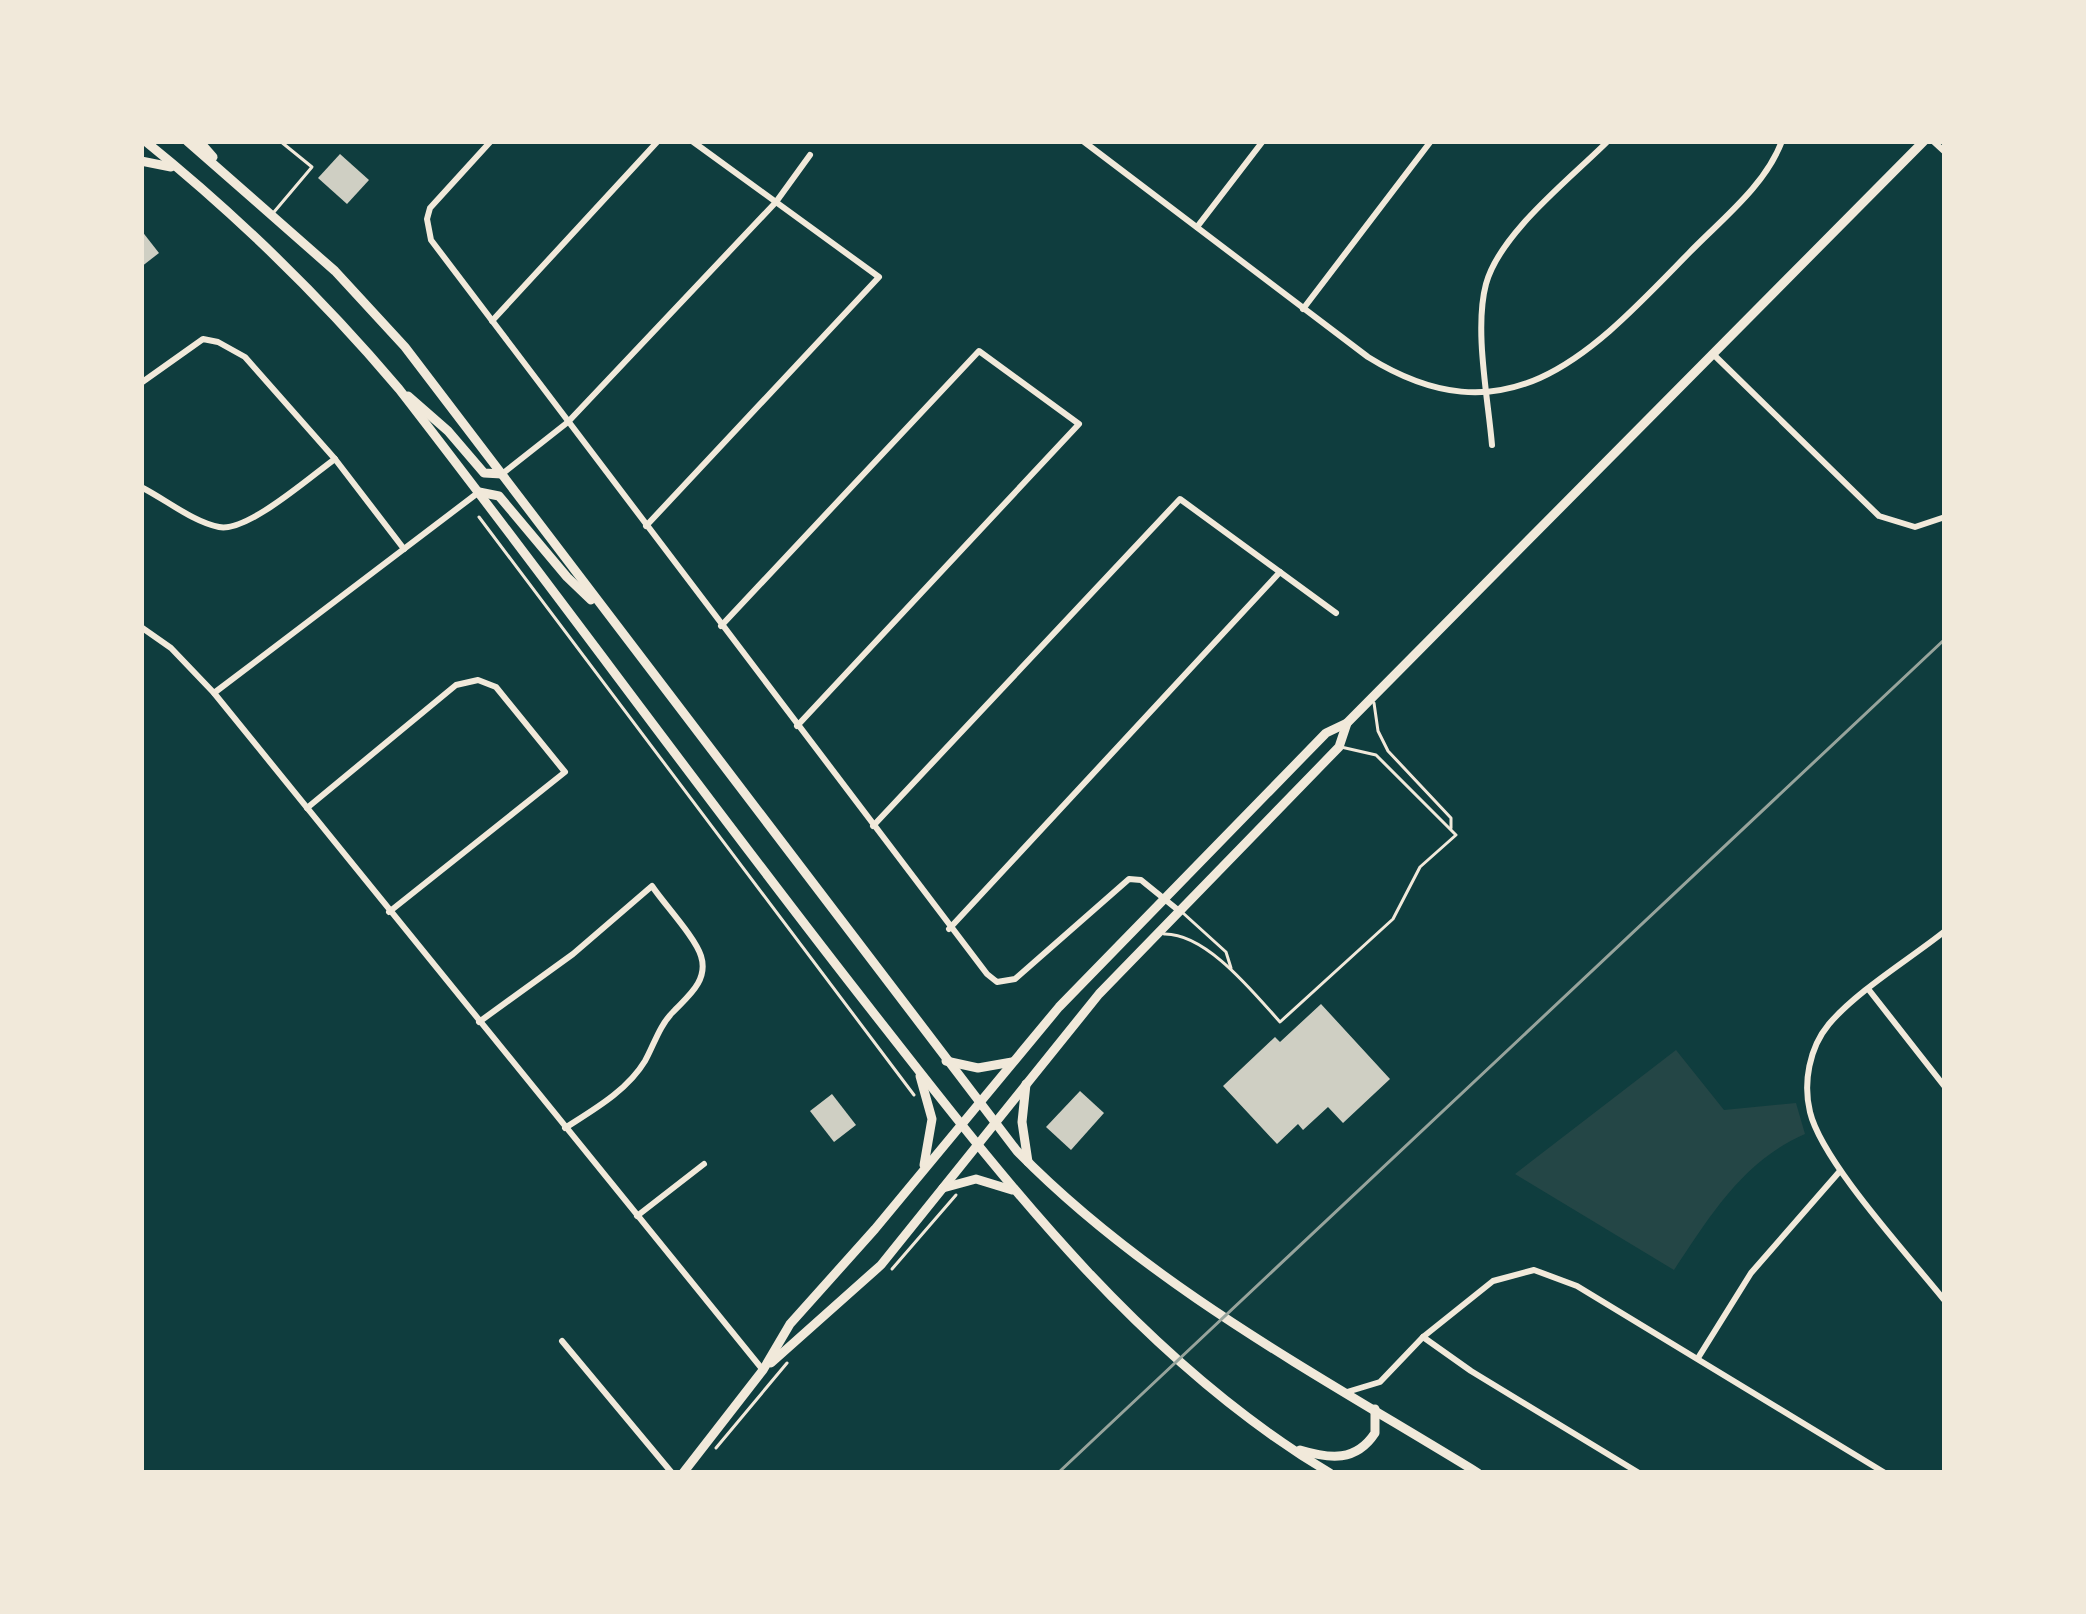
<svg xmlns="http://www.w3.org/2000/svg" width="2086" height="1614" viewBox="0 0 2086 1614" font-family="'PT Sans Narrow',sans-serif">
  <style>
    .green { fill: #244646 }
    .building { fill: #cfcfc3 }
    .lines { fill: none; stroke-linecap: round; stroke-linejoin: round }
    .path { stroke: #f1e9da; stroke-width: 3 }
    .service { stroke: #f1e9da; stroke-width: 3 }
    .minor { stroke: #f1e9da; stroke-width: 6 }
    .primary { stroke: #f1e9da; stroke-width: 9 }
    .rail { stroke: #97a49c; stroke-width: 3 }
  </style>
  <rect width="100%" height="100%" fill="#0f3d3e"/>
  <!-- green -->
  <path class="green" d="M1676 1050 1724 1110 1796 1103 1805 1134C1743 1161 1710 1216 1674 1270L1515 1174Z"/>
  <!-- building -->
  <g class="building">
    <polygon points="340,154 369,180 347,204 318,178"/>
    <polygon points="141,230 159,253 141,267"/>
    <polygon points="1321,1004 1390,1079 1343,1123 1328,1107 1303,1130 1298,1124 1277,1144 1223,1086 1275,1037 1280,1042"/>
    <polygon points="1080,1091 1104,1113 1071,1150 1046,1127"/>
    <polygon points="832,1094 856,1125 834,1142 810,1111"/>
  </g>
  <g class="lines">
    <!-- path -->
    <g class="path">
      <polyline points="479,517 914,1095"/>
      <polyline points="892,1269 956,1195"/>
      <polyline points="716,1448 787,1363"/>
    </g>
    <!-- service -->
    <g class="service">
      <polyline points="274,212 312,167 280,141"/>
      <polyline points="1374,703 1378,731 1388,751 1451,818 1451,828"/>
      <polyline points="1183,913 1226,952 1231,968"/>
      <path d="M1164 934C1206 933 1253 992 1280 1022L1393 919 1420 867 1456 835 1376 755 1341 747"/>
    </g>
    <!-- minor -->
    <g class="minor">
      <polyline points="491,141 430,208 427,219 431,240 987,974 997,982 1015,979 1129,879 1141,880 1178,910"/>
      <path d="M1083 141 1368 357C1511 446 1594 350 1689 253 1722 219 1765 186 1782 141"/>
      <polyline points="1933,141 1945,152"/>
      <polyline points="1197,227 1263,141"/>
      <polyline points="1303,309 1431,141"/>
      <polyline points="492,321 658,141"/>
      <polyline points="1713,354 1879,516 1915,527 1945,517"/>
      <polyline points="141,383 203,339 218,342 245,357 335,459 404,549"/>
      <path d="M1492 445C1488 398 1474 329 1486 284 1500 233 1570 179 1608 141"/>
      <polyline points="502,474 568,422 776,202 810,155"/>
      <path d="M141 487C165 499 193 522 219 527 247 533 311 476 335 459"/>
      <polyline points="646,526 879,277 692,141"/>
      <polyline points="721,626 979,351 1079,424 797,726"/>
      <polyline points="141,627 171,648 214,693 763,1370"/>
      <polyline points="214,693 479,492"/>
      <polyline points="307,808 456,685 478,680 496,687 565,772 389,912"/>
      <polyline points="873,826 1180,499 1336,613"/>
      <polyline points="949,929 1280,572"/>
      <path d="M1945 931C1910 959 1858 990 1829 1024 1809 1048 1803 1083 1810 1112 1822 1162 1910 1257 1945 1301"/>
      <polyline points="1869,990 1945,1087"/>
      <path d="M479 1022 573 954 652 886C664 904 695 937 701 956 709 981 687 997 673 1012 659 1026 654 1045 645 1061 627 1091 593 1110 565 1128"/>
      <polyline points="637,1216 704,1164"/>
      <polyline points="1423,1337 1471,1371 1639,1473"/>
      <polyline points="562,1341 672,1473"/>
      <polyline points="1698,1358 1751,1273 1840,1171"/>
      <polyline points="1347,1392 1380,1382 1423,1337 1493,1281 1534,1270 1577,1286 1885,1473"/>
    </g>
    <!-- primary -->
    <g class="primary">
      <path d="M145 141C238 216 322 298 399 389 559 595 711 806 872 1011 1005 1181 1142 1361 1330 1473"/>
      <path d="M187 141 335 271 405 347 1017 1151C1148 1285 1320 1376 1478 1473"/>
      <polyline points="199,141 213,157"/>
      <polyline points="141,161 171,167"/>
      <polyline points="408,396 448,431 484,473 502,474"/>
      <polyline points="479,492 499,496 567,577 591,600"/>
      <polyline points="946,1061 978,1068 1012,1062"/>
      <polyline points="920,1076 932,1119 924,1165"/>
      <polyline points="1026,1084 1022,1122 1028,1162"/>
      <polyline points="943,1188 976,1179 1012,1190"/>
      <polyline points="771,1363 881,1265 1099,994 1339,747 1347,723"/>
      <path d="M1300 1450C1330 1459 1356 1462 1375 1433V1409"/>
      <polyline points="683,1473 763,1370 790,1324 875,1229 1059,1007 1326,733 1347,723 1924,141"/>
    </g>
    <!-- rail -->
    <polyline class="rail" points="1058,1473 1945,639"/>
  </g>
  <!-- border -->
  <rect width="2086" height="1614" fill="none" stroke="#f1e9da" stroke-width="288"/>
</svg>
